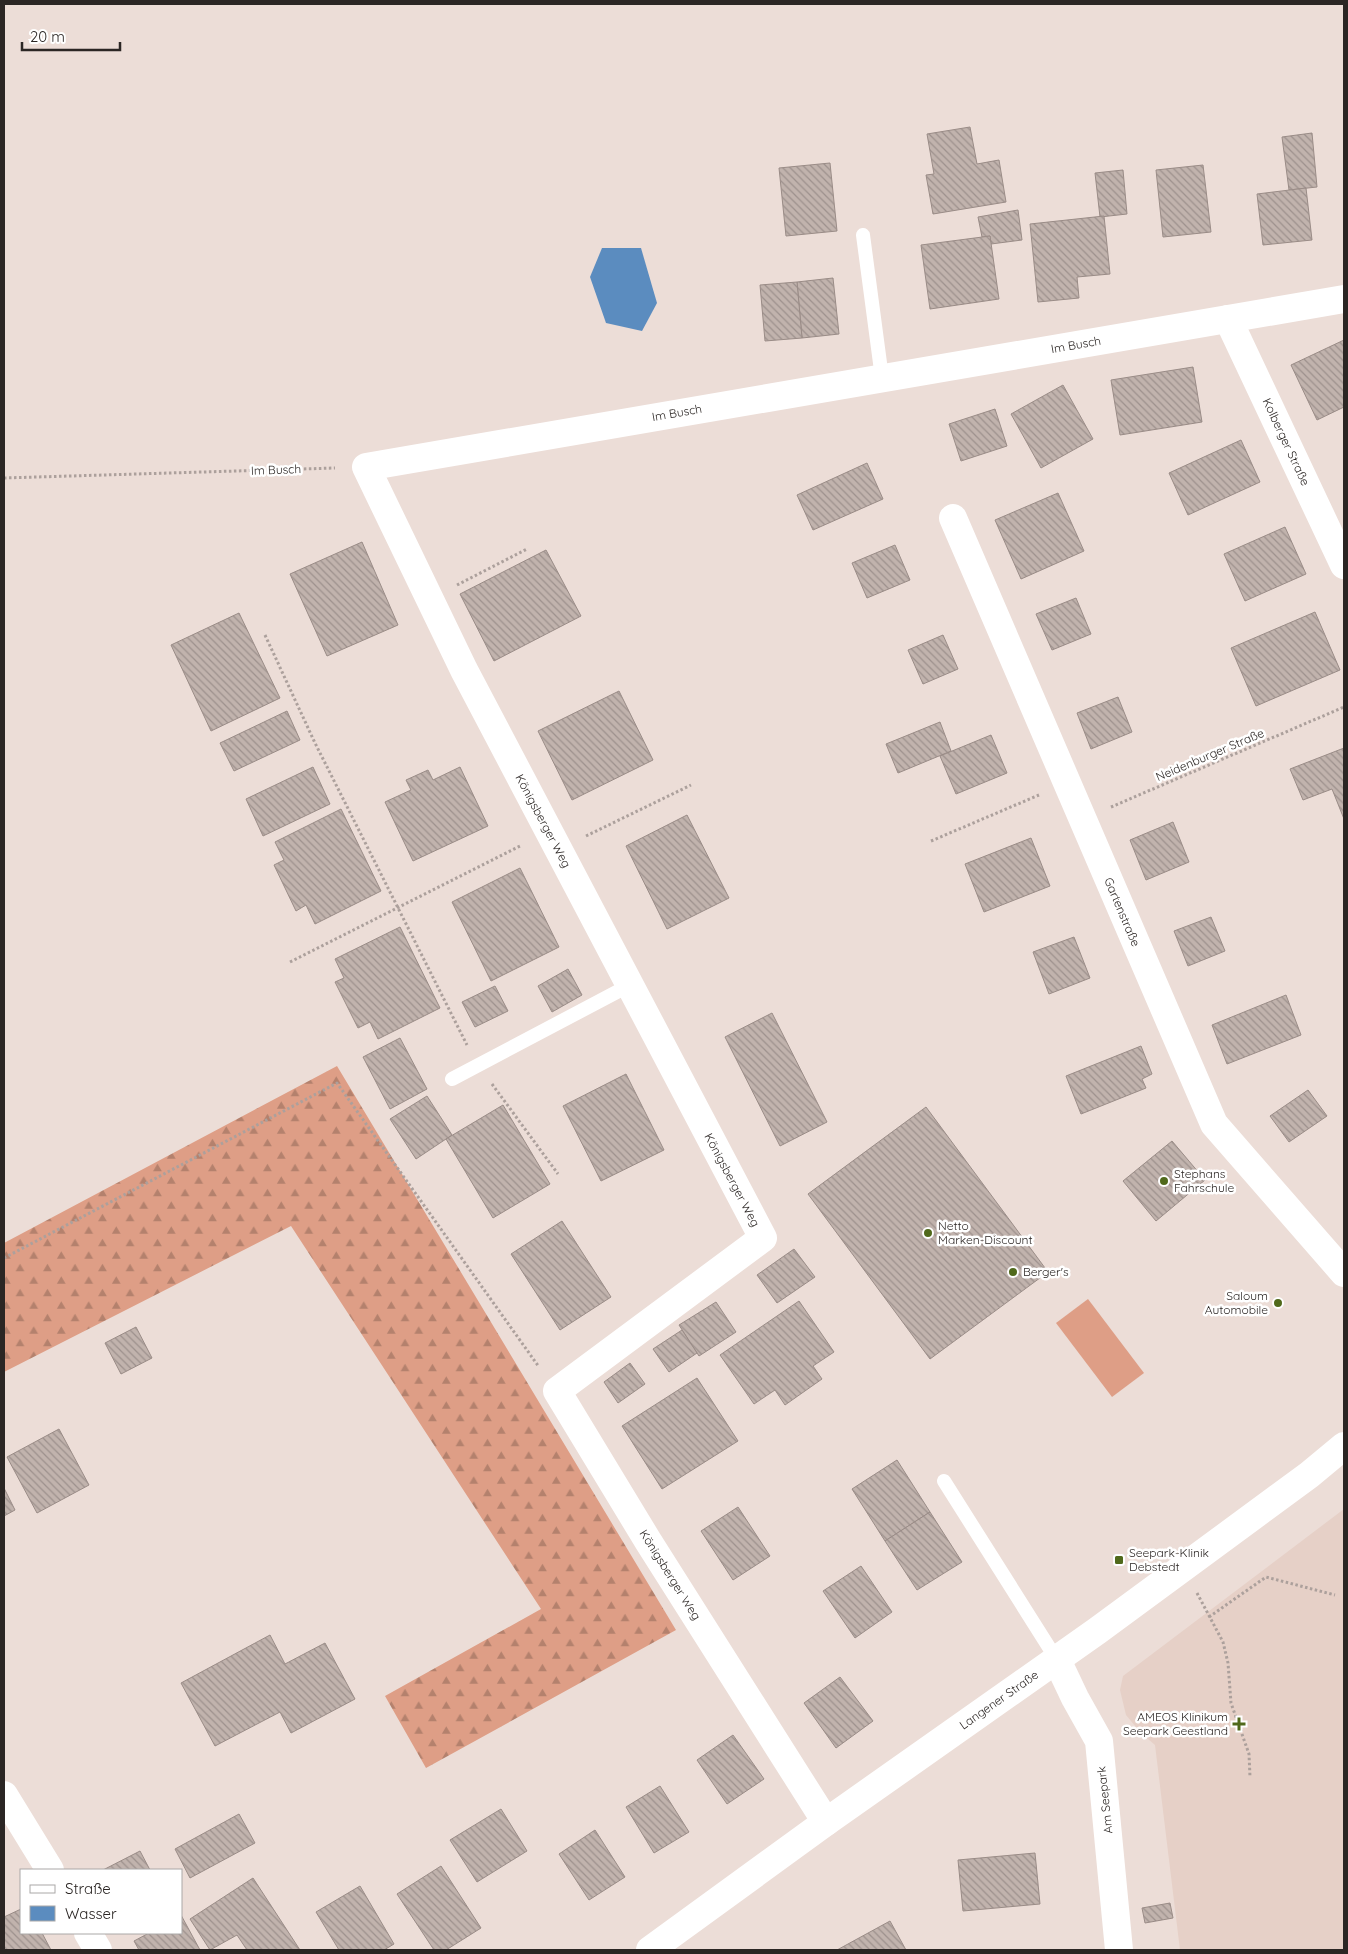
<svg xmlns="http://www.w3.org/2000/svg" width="1348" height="1954" viewBox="0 0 1348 1954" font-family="Quicksand,sans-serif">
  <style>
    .built { fill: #e6d0c7 }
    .grass { fill: #de9e86 }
    .forest { fill: url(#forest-firs) }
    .water { fill: #5b8cbf }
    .building { fill: url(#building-back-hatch); stroke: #9a8c87 }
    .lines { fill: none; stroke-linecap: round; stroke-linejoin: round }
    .path { stroke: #aca09c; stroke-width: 3; stroke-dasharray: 2.5 2.5; stroke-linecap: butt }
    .service { stroke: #fff; stroke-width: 14 }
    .minor { stroke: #fff; stroke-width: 28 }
    .secondary { stroke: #fff; stroke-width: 28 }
    .poi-dot { fill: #50691b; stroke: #fff; stroke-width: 2 }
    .labels { text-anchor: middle; stroke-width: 5; stroke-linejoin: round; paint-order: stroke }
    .street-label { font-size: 12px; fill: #2b2624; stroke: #fff }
    .poi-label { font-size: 12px; fill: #2b2624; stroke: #fff; text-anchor: start }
  </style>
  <defs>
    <pattern id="forest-firs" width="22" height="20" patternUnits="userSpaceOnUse" patternTransform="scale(1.25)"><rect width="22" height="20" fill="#de9e86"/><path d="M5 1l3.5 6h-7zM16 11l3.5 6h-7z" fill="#b4816d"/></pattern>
    <pattern id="building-back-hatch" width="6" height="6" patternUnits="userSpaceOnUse" patternTransform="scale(1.25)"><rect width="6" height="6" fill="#c1b3ad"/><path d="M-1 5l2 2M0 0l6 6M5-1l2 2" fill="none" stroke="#9d918d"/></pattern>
  </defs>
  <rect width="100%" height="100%" fill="#ecddd7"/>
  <!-- built -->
  <polygon class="built" points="1344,1509 1344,1950 1180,1950 1155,1745 1141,1733 1126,1715 1120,1690 1123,1676"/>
  <!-- grass -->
  <polygon class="grass" points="1088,1299 1144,1373 1112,1397 1056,1323"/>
  <!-- forest -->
  <polygon class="forest" points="337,1066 676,1630 426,1768 385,1696 541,1609 291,1226 4,1372 4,1243"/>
  <!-- water -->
  <polygon class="water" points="602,248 641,248 657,303 642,331 606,323 590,277"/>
  <!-- building -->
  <g class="building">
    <polygon points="970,127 977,164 999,160 1006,202 933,214 926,175 934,174 927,134"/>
    <polygon points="1312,133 1317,187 1289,190 1282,137"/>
    <polygon points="830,163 837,231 786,236 779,168"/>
    <polygon points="1203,165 1211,232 1163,237 1156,170"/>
    <polygon points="1123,170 1127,214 1100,217 1095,173"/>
    <polygon points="1306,188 1312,240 1263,245 1257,194"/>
    <polygon points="1018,210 1022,240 991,244 990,236 982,237 978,217"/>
    <polygon points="1104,216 1110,274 1077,277 1079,298 1038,302 1030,224"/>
    <polygon points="990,236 999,299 930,309 921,245"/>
    <polygon points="833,278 839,334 802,338 797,282"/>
    <polygon points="797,282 802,338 765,341 760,285"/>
    <polygon points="1344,340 1344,407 1317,420 1291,365"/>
    <polygon points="1193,367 1202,422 1120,435 1111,380"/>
    <polygon points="1063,385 1093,439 1041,468 1011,414"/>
    <polygon points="995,409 1007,446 961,461 949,424"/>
    <polygon points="1241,440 1260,482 1188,515 1169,473"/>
    <polygon points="867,463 883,499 813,530 797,495"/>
    <polygon points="1058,493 1084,551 1021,579 995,520"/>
    <polygon points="1285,527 1306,574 1245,601 1224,554"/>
    <polygon points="362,542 398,625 327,656 290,574"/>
    <polygon points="895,545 910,580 867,598 852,563"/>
    <polygon points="546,550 581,616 494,661 460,594"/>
    <polygon points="1076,598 1091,634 1052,650 1036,614"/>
    <polygon points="1315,612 1340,670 1256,706 1231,648"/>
    <polygon points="239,613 280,698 211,731 171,645"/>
    <polygon points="943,635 958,669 923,684 908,650"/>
    <polygon points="619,691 653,760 572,800 538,731"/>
    <polygon points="1118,697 1132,732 1091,749 1077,713"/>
    <polygon points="287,711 300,740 234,771 220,743"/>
    <polygon points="940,722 951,751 898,773 886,744"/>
    <polygon points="991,735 1007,773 956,794 940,756"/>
    <polygon points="1344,748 1344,819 1332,789 1303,800 1290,769"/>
    <polygon points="313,767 330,804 263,836 246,799"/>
    <polygon points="460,767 488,826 413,861 385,802 411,790 406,780 428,770 433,780"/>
    <polygon points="341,809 381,891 315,924 306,905 296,911 274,865 284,860 275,842"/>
    <polygon points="687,815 729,898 667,929 626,846"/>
    <polygon points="1173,822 1189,862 1146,880 1130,840"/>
    <polygon points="1031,838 1050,886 984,912 965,864"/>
    <polygon points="520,868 559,947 491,981 452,902"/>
    <polygon points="1211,917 1225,951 1188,966 1174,931"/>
    <polygon points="400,927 440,1008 378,1039 370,1022 358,1028 335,982 344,978 335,959"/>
    <polygon points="1074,937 1090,978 1049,994 1033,952"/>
    <polygon points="568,969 582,995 552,1012 538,986"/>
    <polygon points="495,986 508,1011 475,1027 462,1002"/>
    <polygon points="1286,995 1301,1035 1227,1064 1212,1025"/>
    <polygon points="772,1013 827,1122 780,1146 725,1037"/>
    <polygon points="400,1038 427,1089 390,1109 363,1057"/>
    <polygon points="1141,1046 1152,1074 1142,1079 1146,1088 1081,1114 1066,1076"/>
    <polygon points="626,1074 664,1150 601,1181 563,1106"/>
    <polygon points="1308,1090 1327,1116 1289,1142 1270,1116"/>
    <polygon points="427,1096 452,1135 416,1159 390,1119"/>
    <polygon points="503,1105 550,1184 493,1218 446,1139"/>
    <polygon points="926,1107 1048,1272 930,1359 808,1194"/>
    <polygon points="1172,1141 1205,1180 1156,1221 1123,1181"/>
    <polygon points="562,1221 611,1297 560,1330 511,1254"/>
    <polygon points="794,1249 815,1277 777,1303 757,1275"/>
    <polygon points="799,1301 834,1352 813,1366 822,1379 785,1405 775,1390 754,1404 720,1355"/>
    <polygon points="716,1302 736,1332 699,1356 679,1325"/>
    <polygon points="136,1327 152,1358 121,1374 105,1343"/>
    <polygon points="682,1330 697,1353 669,1372 653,1349"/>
    <polygon points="630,1363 645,1384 618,1403 604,1382"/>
    <polygon points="697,1378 738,1441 662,1489 622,1426"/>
    <polygon points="59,1429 89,1485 37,1513 7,1457"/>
    <polygon points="897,1460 930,1512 885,1541 852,1489"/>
    <polygon points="4,1488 15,1510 4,1516"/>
    <polygon points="738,1507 770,1556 733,1580 701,1531"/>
    <polygon points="930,1512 962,1562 917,1590 885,1541"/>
    <polygon points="861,1566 892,1612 855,1638 823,1591"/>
    <polygon points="270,1635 285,1664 325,1643 355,1699 291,1733 280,1712 215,1746 181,1683"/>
    <polygon points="840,1677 873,1721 836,1748 804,1703"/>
    <polygon points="733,1735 764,1779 727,1804 697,1760"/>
    <polygon points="660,1786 689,1832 654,1853 626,1807"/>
    <polygon points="501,1809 527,1851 477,1882 450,1840"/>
    <polygon points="239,1814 255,1843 190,1878 175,1849"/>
    <polygon points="595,1830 625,1877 589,1900 559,1854"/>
    <polygon points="140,1851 150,1870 103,1870"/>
    <polygon points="1035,1853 1040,1904 963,1911 958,1860"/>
    <polygon points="441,1866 481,1928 446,1950 434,1950 397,1894"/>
    <polygon points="253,1878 300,1950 247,1950 237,1935 210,1950 190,1919"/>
    <polygon points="360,1886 394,1944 384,1950 339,1950 316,1912"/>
    <polygon points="1170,1903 1173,1918 1145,1923 1142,1908"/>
    <polygon points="21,1909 21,1933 42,1933 51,1950 4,1950 4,1917"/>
    <polygon points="181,1915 200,1950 139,1950 134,1941 149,1933 181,1933"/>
    <polygon points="890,1921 906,1950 837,1950"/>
  </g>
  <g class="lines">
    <!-- path -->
    <g class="path">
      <polyline points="4,478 335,468"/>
      <polyline points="457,585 527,549"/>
      <polyline points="265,635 315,743 467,1045"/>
      <polyline points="1111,807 1344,707"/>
      <polyline points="586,836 691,785"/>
      <polyline points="931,841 1039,795"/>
      <polyline points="290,962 522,845"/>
      <polyline points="492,1084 558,1174"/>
      <polyline points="4,1258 337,1083 539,1367"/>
      <polyline points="1197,1593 1223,1642 1228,1663 1231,1703 1249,1754 1250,1777"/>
      <polyline points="1209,1617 1266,1577 1335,1595"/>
    </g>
    <!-- service -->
    <g class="service">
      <polyline points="863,235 882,378"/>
      <polyline points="452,1079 630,985"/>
      <polyline points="944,1481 1057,1660"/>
    </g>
    <!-- minor -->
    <g class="minor">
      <polyline points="1228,319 1344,565"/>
      <polyline points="953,518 1214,1124 1344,1273"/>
      <polyline points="1057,1660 1075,1698 1099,1741 1119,1950"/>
      <polyline points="4,1795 50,1870"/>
      <polyline points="826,1822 648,1541 557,1391 763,1238 464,670 366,467 1344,299"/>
      <polyline points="88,1933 98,1950"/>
    </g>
    <!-- secondary -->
    <polyline class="secondary" points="650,1950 826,1822 1097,1631 1309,1475 1344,1446"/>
  </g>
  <!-- markers -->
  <g class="poi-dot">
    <circle cx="1164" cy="1181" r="5"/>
    <circle cx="928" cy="1233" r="5"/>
    <circle cx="1013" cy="1272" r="5"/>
    <circle cx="1278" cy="1303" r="5"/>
    <rect x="1114" y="1555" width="10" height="10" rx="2.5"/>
    <path d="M1236.5 1716.5h5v5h5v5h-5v5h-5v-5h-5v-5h5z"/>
  </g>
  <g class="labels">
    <!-- street labels -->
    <g class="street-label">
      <text transform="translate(1076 345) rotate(-10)" y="4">Im Busch</text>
      <text transform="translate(677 413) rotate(-10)" y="4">Im Busch</text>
      <text transform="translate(1286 442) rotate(65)" y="4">Kolberger Straße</text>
      <text transform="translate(276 470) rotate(-2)" y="4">Im Busch</text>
      <text transform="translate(1210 755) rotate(-23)" y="4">Neidenburger Straße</text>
      <text transform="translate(543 821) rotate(62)" y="4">Königsberger Weg</text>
      <text transform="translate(1122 912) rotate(67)" y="4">Gartenstraße</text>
      <text transform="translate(732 1180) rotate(62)" y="4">Königsberger Weg</text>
      <text transform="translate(670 1575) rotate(58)" y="4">Königsberger Weg</text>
      <text transform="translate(999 1700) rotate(-35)" y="4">Langener Straße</text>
      <text transform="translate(1105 1800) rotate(-96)" y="4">Am Seepark</text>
    </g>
    <!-- poi labels -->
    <g class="poi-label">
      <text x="1174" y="1178">Stephans<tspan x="1174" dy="14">Fahrschule</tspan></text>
      <text x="938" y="1230">Netto<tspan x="938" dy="14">Marken-Discount</tspan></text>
      <text x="1023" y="1276">Berger's</text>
      <text x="1268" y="1300" text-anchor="end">Saloum<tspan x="1268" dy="14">Automobile</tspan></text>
      <text x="1129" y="1557">Seepark-Klinik<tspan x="1129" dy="14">Debstedt</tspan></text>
      <text x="1228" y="1721" text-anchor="end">AMEOS Klinikum<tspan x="1228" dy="14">Seepark Geestland</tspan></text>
    </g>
  </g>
  <!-- border -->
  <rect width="1348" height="1954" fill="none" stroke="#2b2624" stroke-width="10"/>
  <!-- legend -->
  <rect x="20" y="1869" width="162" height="65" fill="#ffffff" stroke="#aaa8a7"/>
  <rect x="30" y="1885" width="25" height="8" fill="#ffffff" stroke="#aaa8a7"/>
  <text x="65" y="1894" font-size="15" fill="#2b2624">Straße</text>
  <rect x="30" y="1906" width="25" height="15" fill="#5b8cbf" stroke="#aaa8a7"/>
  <text x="65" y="1919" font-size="15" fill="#2b2624">Wasser</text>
  <!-- scale -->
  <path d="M22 42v8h98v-8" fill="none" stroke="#2b2624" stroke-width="2.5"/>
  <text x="30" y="42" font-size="15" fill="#2b2624" stroke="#ffffff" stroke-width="4" paint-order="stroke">20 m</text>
</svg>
